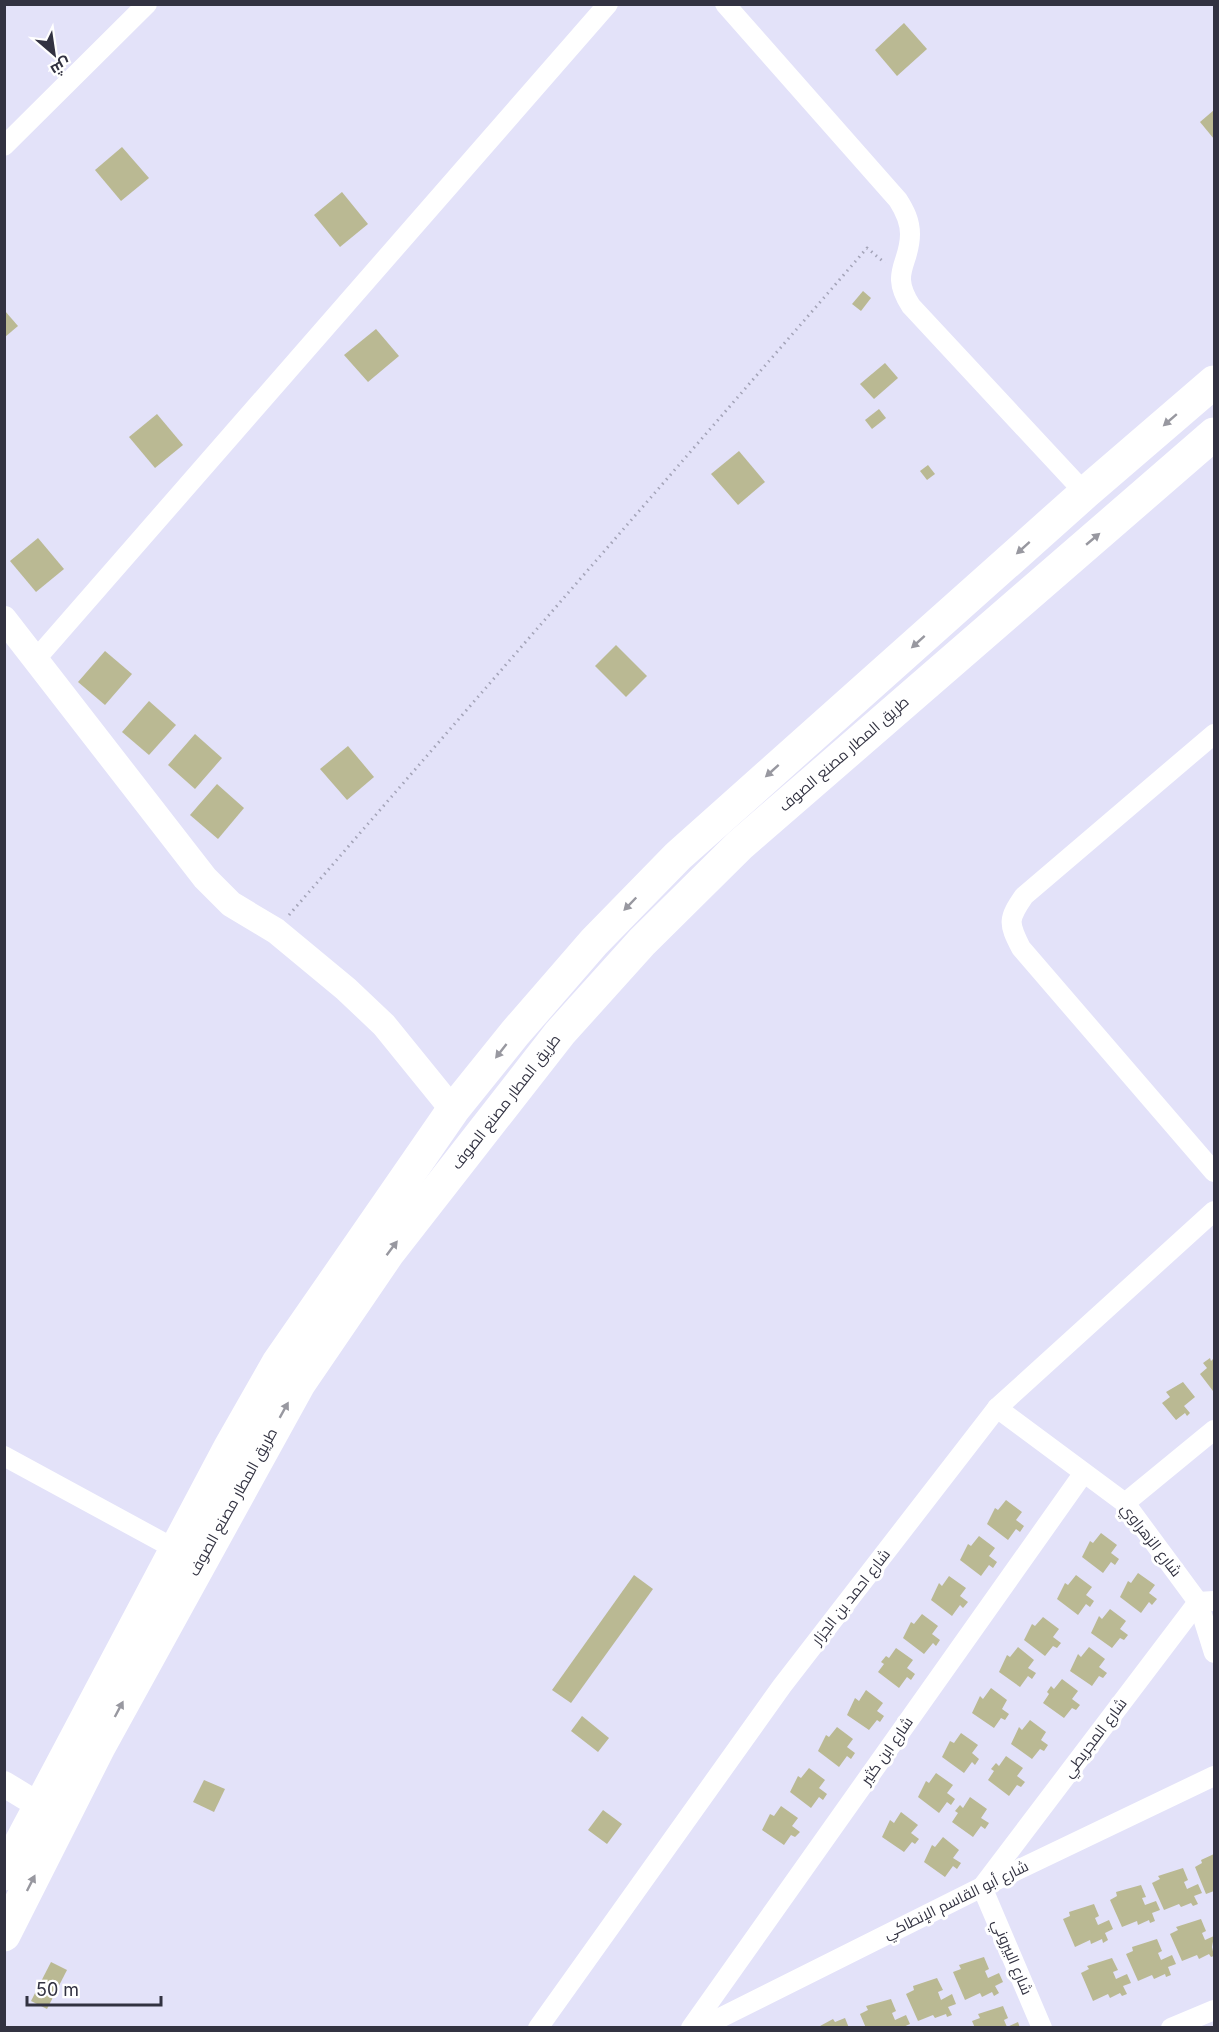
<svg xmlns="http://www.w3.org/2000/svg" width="1219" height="2032" viewBox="0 0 1219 2032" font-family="Inter,Cairo,sans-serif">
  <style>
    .building { fill: #bab993 }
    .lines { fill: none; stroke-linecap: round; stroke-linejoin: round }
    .path { stroke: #a4a4b8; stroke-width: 3; stroke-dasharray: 1.5 4.5; stroke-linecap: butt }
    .minor { stroke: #fff; stroke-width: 20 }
    .tertiary { stroke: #fff; stroke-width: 26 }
    .trunk { stroke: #fff; stroke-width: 33 }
    .oneway { fill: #9898a0 }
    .labels { text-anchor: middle; stroke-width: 6; stroke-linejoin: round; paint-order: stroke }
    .street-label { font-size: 15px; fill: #323241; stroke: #fff }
  </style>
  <rect width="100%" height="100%" fill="#e3e2f9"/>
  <!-- building -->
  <g class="building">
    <polygon points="904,23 927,49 897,76 875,50"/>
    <polygon points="1214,110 1214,139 1200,122"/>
    <polygon points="122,147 149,178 121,201 95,170"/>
    <polygon points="342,192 368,224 340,247 314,215"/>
    <polygon points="863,291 871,298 861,311 852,304"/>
    <polygon points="5,311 18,326 5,337"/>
    <polygon points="376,329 399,356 368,382 344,355"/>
    <polygon points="885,363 898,378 874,399 860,384"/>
    <polygon points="879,409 886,418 872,429 865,420"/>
    <polygon points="157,414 183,445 155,468 129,437"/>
    <polygon points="739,451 765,482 738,505 711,474"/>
    <polygon points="928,465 935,474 927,480 920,471"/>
    <polygon points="38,538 64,569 36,592 10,561"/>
    <polygon points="616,645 647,676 626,697 595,666"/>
    <polygon points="105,651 132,674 105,705 78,682"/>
    <polygon points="149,701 176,725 149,755 122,732"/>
    <polygon points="195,734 222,758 195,789 168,765"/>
    <polygon points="348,746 374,777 347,800 320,769"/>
    <polygon points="217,784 244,808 218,839 190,815"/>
    <polygon points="1210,1358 1211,1361 1214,1358 1213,1391 1200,1374 1207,1368 1203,1363"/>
    <polygon points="1183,1382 1195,1397 1184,1406 1190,1413 1187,1416 1185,1413 1176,1420 1162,1403 1170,1397 1166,1392"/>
    <polygon points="1006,1500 1022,1512 1016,1520 1024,1526 1020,1532 1016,1529 1008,1540 987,1524 995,1508 998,1510"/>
    <polygon points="1101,1533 1117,1545 1111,1553 1119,1559 1115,1565 1111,1562 1103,1573 1082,1557 1090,1541 1093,1543"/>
    <polygon points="979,1536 995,1548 989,1556 997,1562 993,1568 989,1565 981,1576 960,1560 968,1544 971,1546"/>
    <polygon points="1138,1573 1155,1585 1149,1593 1157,1599 1152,1605 1149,1602 1141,1613 1120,1597 1128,1581 1131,1583"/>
    <polygon points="634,1575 653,1589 571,1703 552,1690"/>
    <polygon points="1076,1575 1092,1587 1086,1595 1094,1601 1090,1607 1086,1604 1078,1615 1057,1599 1065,1583 1068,1585"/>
    <polygon points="949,1576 966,1588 960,1596 968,1602 963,1608 960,1605 952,1616 931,1600 939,1583 942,1586"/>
    <polygon points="1110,1609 1126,1621 1120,1629 1128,1635 1124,1640 1120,1638 1112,1648 1091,1633 1099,1616 1102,1619"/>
    <polygon points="922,1614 938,1626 932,1634 940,1640 936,1646 933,1643 924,1654 903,1638 911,1622 914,1624"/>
    <polygon points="1043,1617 1059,1629 1053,1637 1061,1643 1057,1648 1053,1646 1045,1656 1024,1640 1032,1624 1035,1626"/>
    <polygon points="1018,1647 1034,1660 1028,1668 1036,1673 1032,1679 1028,1676 1020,1687 999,1672 1007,1655 1010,1657"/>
    <polygon points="1089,1647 1105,1659 1099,1667 1107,1673 1103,1678 1099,1676 1092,1686 1070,1671 1078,1654 1081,1657"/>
    <polygon points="896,1648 913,1660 907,1668 915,1674 911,1680 907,1677 899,1688 878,1672 884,1664 881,1662 886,1656 889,1658"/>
    <polygon points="1062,1679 1078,1691 1072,1699 1080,1705 1076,1710 1072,1708 1064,1718 1043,1703 1049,1694 1047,1692 1051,1686 1054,1689"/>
    <polygon points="991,1688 1007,1700 1002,1709 1009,1714 1005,1720 1001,1718 994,1728 972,1713 980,1696 983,1699"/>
    <polygon points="866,1690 883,1703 877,1711 884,1716 880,1722 877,1720 869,1730 847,1715 855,1698 859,1701"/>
    <polygon points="582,1716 609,1738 598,1752 571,1731"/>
    <polygon points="1030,1720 1046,1732 1041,1740 1048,1745 1044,1751 1040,1749 1032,1759 1011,1744 1019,1727 1022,1730"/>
    <polygon points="837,1727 853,1739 847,1747 855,1753 851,1759 847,1756 839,1767 818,1751 826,1735 829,1737"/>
    <polygon points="961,1733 978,1745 972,1753 979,1759 975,1765 972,1762 964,1773 942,1757 950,1741 954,1743"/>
    <polygon points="1006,1756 1023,1768 1017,1776 1025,1782 1021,1787 1017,1785 1009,1796 988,1780 994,1771 991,1769 996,1763 999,1766"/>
    <polygon points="809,1768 825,1780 819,1788 827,1794 823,1800 819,1797 811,1808 790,1792 798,1776 801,1778"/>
    <polygon points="936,1773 953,1785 947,1793 955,1799 951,1805 947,1802 939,1813 918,1797 926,1781 929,1783"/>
    <polygon points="204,1780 225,1789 214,1812 193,1802"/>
    <polygon points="970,1797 987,1809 981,1818 989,1823 985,1829 981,1826 973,1837 952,1822 958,1813 955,1811 960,1805 963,1808"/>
    <polygon points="781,1806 798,1818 792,1826 800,1832 795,1837 791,1835 784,1845 762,1830 770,1814 774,1816"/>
    <polygon points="603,1810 622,1824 607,1844 588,1830"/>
    <polygon points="901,1812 918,1825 911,1833 919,1839 915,1844 912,1842 904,1852 882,1837 890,1820 894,1823"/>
    <polygon points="943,1837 959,1850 953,1858 961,1863 957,1869 953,1866 945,1877 924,1862 932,1845 935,1847"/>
    <polygon points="1214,1854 1214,1891 1206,1894 1195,1867 1202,1863 1201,1860"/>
    <polygon points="1183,1868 1188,1880 1184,1882 1187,1889 1198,1884 1202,1893 1194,1896 1198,1904 1193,1906 1191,1903 1181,1907 1179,1904 1164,1910 1152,1883 1160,1879 1158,1876"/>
    <polygon points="1141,1885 1146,1897 1142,1898 1145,1905 1156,1901 1160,1910 1152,1913 1155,1921 1150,1923 1149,1920 1138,1925 1137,1921 1122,1927 1110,1900 1117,1896 1116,1892"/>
    <polygon points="1094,1904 1099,1916 1095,1918 1098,1925 1109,1920 1113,1929 1105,1933 1108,1940 1103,1943 1102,1939 1091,1944 1090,1940 1075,1947 1063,1919 1070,1916 1069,1912"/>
    <polygon points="1201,1919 1206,1931 1202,1933 1205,1940 1214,1936 1212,1947 1214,1956 1211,1957 1209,1954 1199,1959 1197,1955 1182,1961 1170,1934 1178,1930 1176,1927"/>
    <polygon points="1157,1939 1162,1951 1158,1953 1161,1960 1172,1955 1176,1964 1168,1967 1171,1975 1166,1977 1165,1974 1154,1979 1152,1975 1138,1981 1126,1954 1133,1951 1132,1947"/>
    <polygon points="984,1957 989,1969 985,1971 988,1978 999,1973 1003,1982 995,1986 999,1993 994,1996 992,1992 982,1997 980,1993 965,2000 953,1972 961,1969 959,1965"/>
    <polygon points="1112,1958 1118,1970 1113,1972 1116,1979 1127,1974 1131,1983 1123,1986 1127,1994 1122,1996 1120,1993 1110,1998 1108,1994 1093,2001 1081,1973 1089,1969 1087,1966"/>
    <polygon points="51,1962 67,1970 47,2009 31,2001"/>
    <polygon points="937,1978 943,1990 938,1992 941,2000 952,1994 956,2004 948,2007 952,2015 947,2017 946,2014 935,2018 933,2015 918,2021 906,1994 914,1990 913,1986"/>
    <polygon points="891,1999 896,2011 892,2013 895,2020 906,2015 910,2024 901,2028 866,2028 860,2014 868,2010 866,2006"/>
    <polygon points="1003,2006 1008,2018 1004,2020 1007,2027 1018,2022 1020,2028 975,2028 972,2021 980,2018 978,2014"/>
    <polygon points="845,2018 849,2028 820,2026 833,2019 835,2022"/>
  </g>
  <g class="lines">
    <!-- path -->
    <polyline class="path" points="289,915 867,248 885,263"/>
    <!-- minor -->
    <g class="minor">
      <path d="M725 4 898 200C905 211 910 221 910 234 910 265 889 272 911 306L1085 493"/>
      <polyline points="4,146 147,4"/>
      <polyline points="36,659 608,4"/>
      <path d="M1214 734 1024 896C1008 919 1008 923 1021 948L1214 1172"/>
      <polyline points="997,1408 1125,1503 1198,1602 1214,1653"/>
      <polyline points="4,1456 175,1549"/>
      <polyline points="1125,1503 1214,1430"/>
      <polyline points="538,2028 782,1686 997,1408 1214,1211"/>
      <polyline points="691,2028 1083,1474"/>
      <polyline points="700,2028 982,1887 1214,1776"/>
      <polyline points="1042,2028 982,1887 1198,1602 1214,1601"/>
      <polyline points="1171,2028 1214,2010"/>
    </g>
    <!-- tertiary -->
    <g class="tertiary">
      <polyline points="4,619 205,878 231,904 276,931 346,989 384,1025 453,1110"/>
      <polyline points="4,1784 40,1806"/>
    </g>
    <!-- trunk -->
    <g class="trunk">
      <polyline points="4,1874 229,1449 278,1363 453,1110 515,1033 594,942 678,856 1085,493 1214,382"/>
      <polyline points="4,1935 99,1747 299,1384 389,1252 560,1033 642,942 740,845 1214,434"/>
    </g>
  </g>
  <!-- one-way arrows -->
  <defs><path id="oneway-solid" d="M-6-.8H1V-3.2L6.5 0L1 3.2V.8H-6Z" transform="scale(1.5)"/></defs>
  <g class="oneway">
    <use href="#oneway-solid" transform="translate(1170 420) rotate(139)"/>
    <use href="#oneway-solid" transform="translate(1093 539) rotate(-40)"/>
    <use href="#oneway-solid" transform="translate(1023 548) rotate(138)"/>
    <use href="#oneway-solid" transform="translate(918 642) rotate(138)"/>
    <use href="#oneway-solid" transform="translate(772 771) rotate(138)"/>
    <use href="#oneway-solid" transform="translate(630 904) rotate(134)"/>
    <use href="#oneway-solid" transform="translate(501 1051) rotate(128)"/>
    <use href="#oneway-solid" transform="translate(392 1248) rotate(-53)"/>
    <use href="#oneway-solid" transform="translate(284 1410) rotate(-61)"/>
    <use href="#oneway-solid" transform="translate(119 1709) rotate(-62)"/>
    <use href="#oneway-solid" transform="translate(31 1883) rotate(-63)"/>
  </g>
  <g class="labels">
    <!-- street labels -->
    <g class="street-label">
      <text transform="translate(844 754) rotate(-41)" y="5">طريق المطار مصنع الصوف</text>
      <text transform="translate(506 1102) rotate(-52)" y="5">طريق المطار مصنع الصوف</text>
      <text transform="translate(233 1502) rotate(-61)" y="5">طريق المطار مصنع الصوف</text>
      <text transform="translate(1151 1540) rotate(52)" y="5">شارع الزهراوي</text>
      <text transform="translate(851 1597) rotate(-52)" y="5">شارع احمد بن الجزار</text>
      <text transform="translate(1095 1738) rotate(-53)" y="5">شارع المجريطي</text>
      <text transform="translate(887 1751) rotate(-55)" y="5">شارع ابن كثير</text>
      <text transform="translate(956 1900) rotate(-26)" y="5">شارع أبو القاسم الإنطاكي</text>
      <text transform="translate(1012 1957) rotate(67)" y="5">شارع البيروني</text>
    </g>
  </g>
  <!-- border -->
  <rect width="1219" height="2032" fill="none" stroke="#323241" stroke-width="12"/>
  <!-- north arrow -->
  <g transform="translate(54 54) rotate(151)" stroke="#ffffff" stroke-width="4.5" paint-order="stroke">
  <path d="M0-4.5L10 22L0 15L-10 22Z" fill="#323241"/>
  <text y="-9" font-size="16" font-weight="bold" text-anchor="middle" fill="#323241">ش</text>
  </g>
  <!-- scale -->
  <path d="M27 1996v9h134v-9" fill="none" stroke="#323241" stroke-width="3"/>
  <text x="36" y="1996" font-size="18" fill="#323241" stroke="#ffffff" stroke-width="4.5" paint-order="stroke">50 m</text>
</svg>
